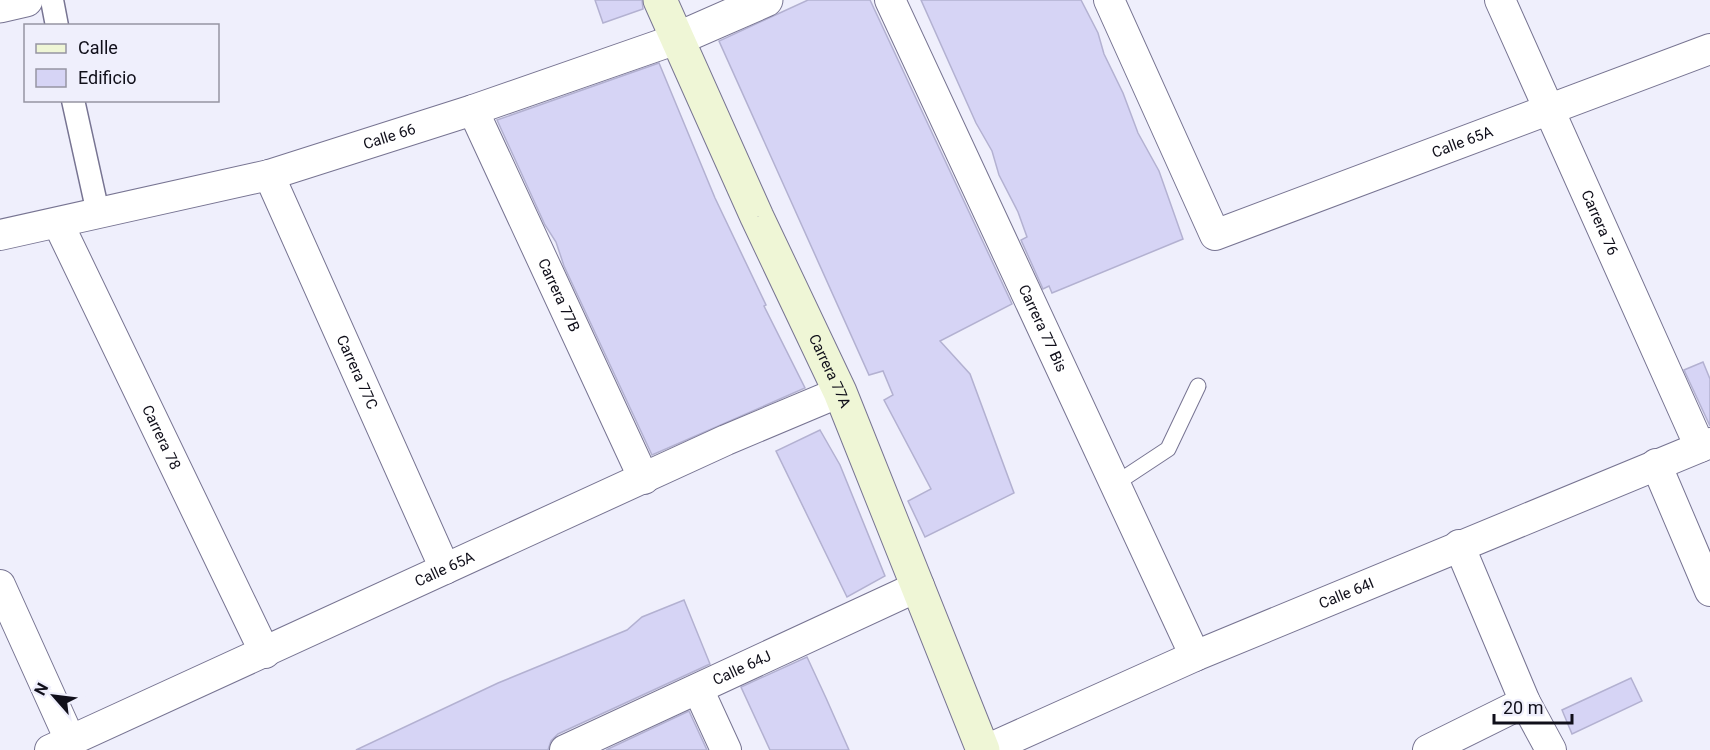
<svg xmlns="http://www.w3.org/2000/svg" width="1710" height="750" viewBox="0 0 1710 750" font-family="Roboto,sans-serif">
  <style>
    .building { fill: #d6d4f5; stroke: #b3b1d1; stroke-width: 1.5 }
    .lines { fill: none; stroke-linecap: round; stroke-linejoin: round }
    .service-casing { stroke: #777492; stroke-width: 17 }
    .pedestrian-casing { stroke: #777492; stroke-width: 25 }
    .minor-casing { stroke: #777492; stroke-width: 32 }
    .tertiary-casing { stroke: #777492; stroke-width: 35 }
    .secondary-casing { stroke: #777492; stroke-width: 35 }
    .service { stroke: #fff; stroke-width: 15 }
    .pedestrian { stroke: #fff; stroke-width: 22 }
    .minor { stroke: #fff; stroke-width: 30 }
    .tertiary { stroke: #fff; stroke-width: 33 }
    .secondary { stroke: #eff6d6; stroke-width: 33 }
    .labels { text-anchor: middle; stroke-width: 4.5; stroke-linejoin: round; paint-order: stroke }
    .street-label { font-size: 15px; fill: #100f1a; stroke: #efeffc }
  </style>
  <rect width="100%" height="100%" fill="#efeffc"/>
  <!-- building -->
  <g class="building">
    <polygon points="595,0 642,0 643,9 603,23"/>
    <polygon points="808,0 870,0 1012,304 940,341 970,374 1014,493 925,537 908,501 931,489 884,400 893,395 883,371 869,375 719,41"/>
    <polygon points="921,0 1081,0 1098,33 1104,54 1123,93 1138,133 1159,171 1183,239 1052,293 1049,286 1043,289 1021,240 1027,237 1018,212 999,175 992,151 976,123"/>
    <polygon points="659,63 715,198 766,305 764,306 805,388 652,455 564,266 556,242 545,225 497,120"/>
    <polygon points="1703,362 1710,379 1710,426 1684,370"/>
    <polygon points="820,430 840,465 885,576 847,597 776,451"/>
    <polygon points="684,600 710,664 558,734 551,741 548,750 356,750 498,683 627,630 642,617"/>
    <polygon points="807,657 826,698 849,750 770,750 741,687"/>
    <polygon points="1631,678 1642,701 1572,734 1562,710"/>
    <polygon points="689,711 707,750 606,750"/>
  </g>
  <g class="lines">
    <defs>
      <polyline id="service" points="1115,484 1168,449 1198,386"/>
      <g id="pedestrian">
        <polyline points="52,0 57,26"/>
        <polyline points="73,100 98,213"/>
      </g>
      <g id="minor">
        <path id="s1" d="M890 0 1195 656"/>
        <path id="s2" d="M1109 0 1215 235 1710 49"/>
        <path id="s3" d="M1500 0 1700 447"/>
        <path id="s4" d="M473 110 644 479"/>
        <path id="s5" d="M269 175 445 569"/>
        <path id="s6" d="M58 223 265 653"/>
        <path id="s7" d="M0 235 269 175 473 110 677 39"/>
        <polyline points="1656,464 1710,591"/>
        <polyline points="1459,545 1525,702 1551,750"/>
        <polyline points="0,585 70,740"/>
        <polyline points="698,689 726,750"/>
        <path id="s8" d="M50 750 726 440 840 392"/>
        <path id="s9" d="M565 750 919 586"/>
        <path id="s10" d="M986 750 1195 656 1710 443"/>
        <polyline points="1428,750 1525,702"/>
      </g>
      <g id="tertiary">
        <polyline points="0,6 26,0"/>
        <polyline points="677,39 766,0"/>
      </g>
      <g id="secondary">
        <path id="s11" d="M660 0 757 217 840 392 983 750"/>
      </g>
    </defs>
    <!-- service casing -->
    <use href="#service" class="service-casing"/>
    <!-- pedestrian casing -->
    <use href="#pedestrian" class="pedestrian-casing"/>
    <!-- minor casing -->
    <use href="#minor" class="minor-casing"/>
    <!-- tertiary casing -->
    <use href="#tertiary" class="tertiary-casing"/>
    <!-- secondary casing -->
    <use href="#secondary" class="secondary-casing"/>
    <!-- service -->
    <use href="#service" class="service"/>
    <!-- pedestrian -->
    <use href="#pedestrian" class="pedestrian"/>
    <!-- minor -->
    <use href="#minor" class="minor"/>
    <!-- tertiary -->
    <use href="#tertiary" class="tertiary"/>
    <!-- secondary -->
    <use href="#secondary" class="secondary"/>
  </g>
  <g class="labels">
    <!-- street labels -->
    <g class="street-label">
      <text dy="5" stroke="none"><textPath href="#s7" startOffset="402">Calle 66</textPath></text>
      <text dy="5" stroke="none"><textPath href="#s2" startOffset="522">Calle 65A</textPath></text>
      <text dy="5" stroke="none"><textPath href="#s3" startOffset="244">Carrera 76</textPath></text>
      <text dy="5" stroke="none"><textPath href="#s4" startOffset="204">Carrera 77B</textPath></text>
      <text dy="5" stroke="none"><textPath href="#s1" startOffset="362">Carrera 77 Bis</textPath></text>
      <text dy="5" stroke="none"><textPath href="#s5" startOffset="216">Carrera 77C</textPath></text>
      <text dy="5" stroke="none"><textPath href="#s11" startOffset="408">Carrera 77A</textPath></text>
      <text dy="5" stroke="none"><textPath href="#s6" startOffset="238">Carrera 78</textPath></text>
      <text dy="5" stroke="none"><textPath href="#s8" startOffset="434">Calle 65A</textPath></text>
      <text dy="5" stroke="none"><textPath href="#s10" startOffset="393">Calle 64I</textPath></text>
      <text dy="5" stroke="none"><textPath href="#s9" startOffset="195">Calle 64J</textPath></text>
    </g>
  </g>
  <!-- legend -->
  <rect x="24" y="24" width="195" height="78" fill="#efeffc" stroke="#9695a2" stroke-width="1.5"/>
  <rect x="36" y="44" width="30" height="9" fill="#eff6d6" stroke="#9695a2" stroke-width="1.5"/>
  <text x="78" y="54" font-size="18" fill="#100f1a">Calle</text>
  <rect x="36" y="69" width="30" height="18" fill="#d6d4f5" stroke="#9695a2" stroke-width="1.5"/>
  <text x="78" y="84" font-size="18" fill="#100f1a">Edificio</text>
  <!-- north arrow -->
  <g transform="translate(54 696) rotate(298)" stroke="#efeffc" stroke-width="4.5" paint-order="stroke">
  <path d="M0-4.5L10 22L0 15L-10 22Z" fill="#100f1a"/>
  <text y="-9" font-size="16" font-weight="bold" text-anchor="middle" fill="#100f1a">N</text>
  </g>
  <!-- scale -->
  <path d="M1494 714v9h78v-9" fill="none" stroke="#100f1a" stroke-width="3"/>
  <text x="1503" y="714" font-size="18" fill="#100f1a" stroke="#efeffc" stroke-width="4.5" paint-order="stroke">20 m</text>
</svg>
